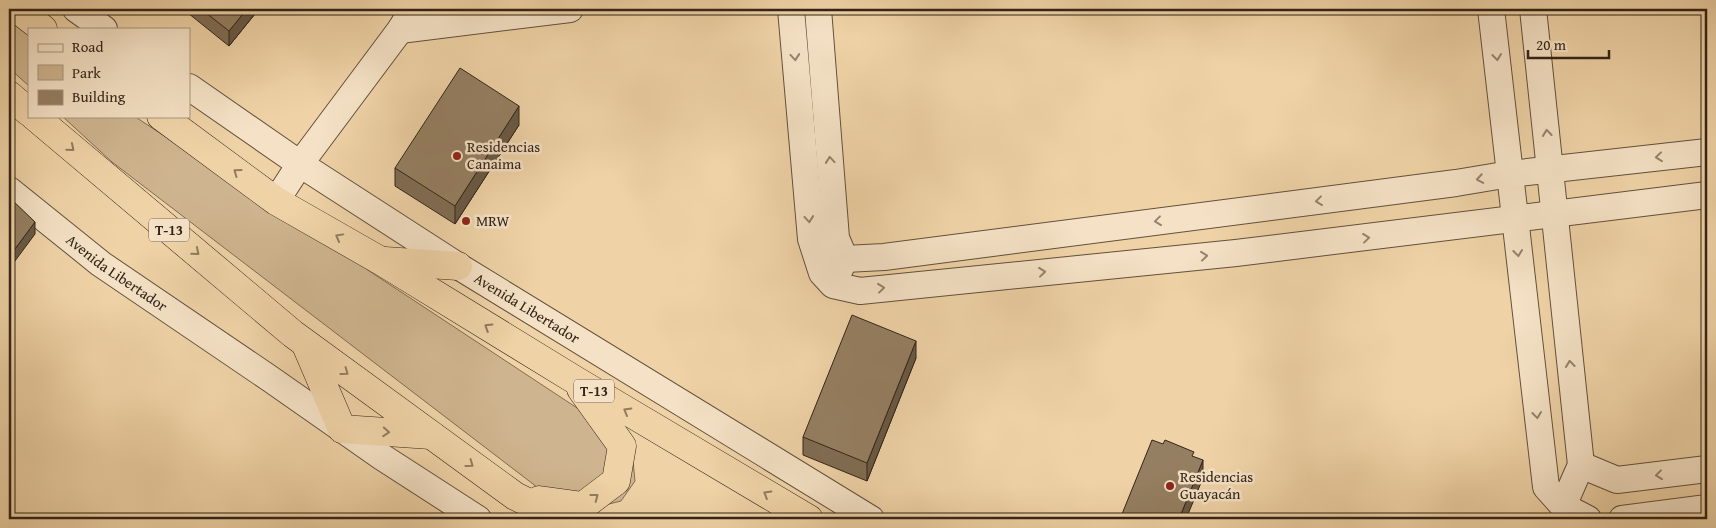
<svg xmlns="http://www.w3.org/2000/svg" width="1716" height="528" viewBox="0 0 1716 528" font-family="'Gentium Book Plus',serif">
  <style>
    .green { fill: #cfb58f; stroke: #816c53 }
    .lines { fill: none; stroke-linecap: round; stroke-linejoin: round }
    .minor-casing { stroke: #62503b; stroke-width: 28 }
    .trunk-casing { stroke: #332417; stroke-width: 29 }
    .minor { stroke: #f5e2c6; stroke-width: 26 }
    .trunk { stroke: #efd3a7; stroke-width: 28 }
    .wall { fill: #806d54; stroke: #332417 }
    .shaded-wall { fill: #685945; stroke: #332417 }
    .building { fill: #957f62; stroke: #332417 }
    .oneway { stroke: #94836e }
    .oneway2 { stroke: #917c5f }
    .poi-dot { fill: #8f2418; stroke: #f5e2c6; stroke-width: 2 }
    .labels { text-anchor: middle; stroke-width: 5; stroke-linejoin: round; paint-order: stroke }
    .shield { fill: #f5e2c6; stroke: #6d5d4c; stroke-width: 1 }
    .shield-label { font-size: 14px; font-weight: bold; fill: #332417 }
    .poi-label { font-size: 15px; fill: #332417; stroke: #f5e2c6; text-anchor: start }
    .street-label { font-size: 15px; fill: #332417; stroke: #f5e2c6 }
  </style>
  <rect width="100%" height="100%" fill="#efd3a7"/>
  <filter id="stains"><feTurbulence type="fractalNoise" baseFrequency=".004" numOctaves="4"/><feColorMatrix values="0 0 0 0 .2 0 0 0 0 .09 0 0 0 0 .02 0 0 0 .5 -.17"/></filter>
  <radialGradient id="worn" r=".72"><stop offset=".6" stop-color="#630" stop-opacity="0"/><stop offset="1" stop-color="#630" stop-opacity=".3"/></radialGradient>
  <!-- green -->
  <g class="green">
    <polygon points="9,19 29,35 29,86 9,68"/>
    <polygon points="62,116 134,116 609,429 632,451 635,481 621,501 585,510 550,497 112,162"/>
  </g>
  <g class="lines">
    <defs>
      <g id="minor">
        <polyline points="76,9 104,29"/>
        <polyline points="791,9 811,239 822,273 833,285 860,291 1236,253 1707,195"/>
        <polyline points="818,9 836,238 845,259 838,273"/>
        <polyline points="1491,9 1546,487 1563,506 1588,519"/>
        <polyline points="1533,9 1581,465 1563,506"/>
        <polyline points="400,30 570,9"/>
        <path id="s1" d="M189 87 300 164 458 266 871 519"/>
        <path id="s2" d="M9 190 101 264 269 378 382 457 478 519"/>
        <polyline points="276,201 300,164 400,30 413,9"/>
        <polyline points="845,259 884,257 1456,183 1510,174 1707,152"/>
        <polyline points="1581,465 1617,480 1707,469"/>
        <polyline points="1622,519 1707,508"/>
      </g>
      <g id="trunk">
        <polyline points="17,9 43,29"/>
        <polyline points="9,95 29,112"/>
        <polyline points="34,116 293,334 515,496 562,519"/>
        <polyline points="161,116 276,201 381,261 575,380 809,519"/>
        <polyline points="385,261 458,266"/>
        <polyline points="306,345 342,429 431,435"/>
        <polyline points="539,500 583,506 616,481 622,446 581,389"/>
      </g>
    </defs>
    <!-- minor casing -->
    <use href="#minor" class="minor-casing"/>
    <!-- trunk casing -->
    <use href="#trunk" class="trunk-casing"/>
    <!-- minor -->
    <use href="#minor" class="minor"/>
    <!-- trunk -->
    <use href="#trunk" class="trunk"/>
  </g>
  <!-- wall -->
  <g class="wall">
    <polygon points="183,9 259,9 229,46"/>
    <polygon points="519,125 455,224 395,186 395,168"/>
    <polygon points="916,358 867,481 803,455 803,437"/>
  </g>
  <!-- shaded-wall -->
  <g class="shaded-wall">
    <polygon points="247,9 259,9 229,46 229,31"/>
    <polygon points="519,106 519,125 455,224 455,206"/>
    <polygon points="35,222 35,234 9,269 9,257"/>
    <polygon points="916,341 916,358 867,481 867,463"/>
    <polygon points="1203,460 1203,478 1186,519 1179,519"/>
  </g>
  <!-- building -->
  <g class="building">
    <polygon points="201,9 247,9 229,31"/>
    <polygon points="460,68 519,106 455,206 395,168"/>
    <polygon points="9,197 35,222 9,257"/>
    <polygon points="852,315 916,341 867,463 803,437"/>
    <polygon points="1152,440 1163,444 1165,440 1194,452 1192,456 1203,460 1179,519 1120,519"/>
  </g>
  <!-- one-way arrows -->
  <defs><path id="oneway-chevron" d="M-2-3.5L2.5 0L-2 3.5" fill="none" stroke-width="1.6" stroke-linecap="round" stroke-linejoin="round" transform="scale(1.25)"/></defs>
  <g class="oneway">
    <use href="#oneway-chevron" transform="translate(795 57) rotate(85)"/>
    <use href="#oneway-chevron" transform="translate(1497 57) rotate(83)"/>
    <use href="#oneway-chevron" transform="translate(1547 133) rotate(-96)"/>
    <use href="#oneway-chevron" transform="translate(1659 157) rotate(174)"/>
    <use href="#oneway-chevron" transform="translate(830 160) rotate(-95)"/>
    <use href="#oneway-chevron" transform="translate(1480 179) rotate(170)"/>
    <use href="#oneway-chevron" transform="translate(1319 201) rotate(173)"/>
    <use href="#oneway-chevron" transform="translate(809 219) rotate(85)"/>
    <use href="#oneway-chevron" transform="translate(1158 221) rotate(173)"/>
    <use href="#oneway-chevron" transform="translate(1366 238) rotate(-7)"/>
    <use href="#oneway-chevron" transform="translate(1518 253) rotate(83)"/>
    <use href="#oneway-chevron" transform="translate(1204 256) rotate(-6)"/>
    <use href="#oneway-chevron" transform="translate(1042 272) rotate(-6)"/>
    <use href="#oneway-chevron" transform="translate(881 288) rotate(-6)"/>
    <use href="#oneway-chevron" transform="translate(1570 364) rotate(-96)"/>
    <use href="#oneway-chevron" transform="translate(1537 415) rotate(83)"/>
    <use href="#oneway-chevron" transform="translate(1659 475) rotate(173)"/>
  </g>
  <g class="oneway2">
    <use href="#oneway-chevron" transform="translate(71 148) rotate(40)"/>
    <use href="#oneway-chevron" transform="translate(237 172) rotate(-144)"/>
    <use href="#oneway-chevron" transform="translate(339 237) rotate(-151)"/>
    <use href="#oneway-chevron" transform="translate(196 252) rotate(40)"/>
    <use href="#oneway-chevron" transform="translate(488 327) rotate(-148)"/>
    <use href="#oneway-chevron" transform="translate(345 372) rotate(36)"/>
    <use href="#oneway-chevron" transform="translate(627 411) rotate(-150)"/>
    <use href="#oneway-chevron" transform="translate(386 432) rotate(4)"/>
    <use href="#oneway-chevron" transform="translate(470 464) rotate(36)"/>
    <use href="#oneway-chevron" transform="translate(767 494) rotate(-149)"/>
    <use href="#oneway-chevron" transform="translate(595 497) rotate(-37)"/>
  </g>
  <!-- markers -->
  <g class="poi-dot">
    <circle cx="457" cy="156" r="5"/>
    <circle cx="466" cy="221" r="5"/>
    <circle cx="1170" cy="486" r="5"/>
  </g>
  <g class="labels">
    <!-- shield labels -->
    <g class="shield">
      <rect x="149" y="218.5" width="40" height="23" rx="4"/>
      <rect x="574" y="379.5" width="40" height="23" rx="4"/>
    </g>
    <g class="shield-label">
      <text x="169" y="235">T-13</text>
      <text x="594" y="396">T-13</text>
    </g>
    <!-- poi labels -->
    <g class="poi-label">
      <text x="467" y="152">Residencias<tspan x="467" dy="17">Canaima</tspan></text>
      <text x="476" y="226">MRW</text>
      <text x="1180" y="482">Residencias<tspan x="1180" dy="17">Guayacán</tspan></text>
    </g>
    <!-- street labels -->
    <g class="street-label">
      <text dy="5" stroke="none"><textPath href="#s2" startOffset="136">Avenida Libertador</textPath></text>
      <text dy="5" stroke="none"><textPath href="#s1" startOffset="404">Avenida Libertador</textPath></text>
    </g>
  </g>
  <!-- margin -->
  <rect width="1716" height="528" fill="none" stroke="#efd3a7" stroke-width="30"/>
  <rect x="10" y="10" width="1696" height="508" fill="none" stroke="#332417" stroke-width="2.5"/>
  <rect x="15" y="15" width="1686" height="498" fill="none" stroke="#332417"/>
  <!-- legend -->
  <rect x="28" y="28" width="162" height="90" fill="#f5e2c6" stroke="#a79680"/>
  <rect x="38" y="44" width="25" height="8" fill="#f5e2c6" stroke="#a79680"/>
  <text x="72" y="52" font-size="15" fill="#332417">Road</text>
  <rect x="38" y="65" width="25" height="15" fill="#cfb58f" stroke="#a79680"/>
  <text x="72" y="78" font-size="15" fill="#332417">Park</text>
  <rect x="38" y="90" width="25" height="15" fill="#957f62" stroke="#a79680"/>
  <text x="72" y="102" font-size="15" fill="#332417">Building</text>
  <!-- scale -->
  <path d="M1528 50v8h81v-8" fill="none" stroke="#332417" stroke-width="2.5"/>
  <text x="1536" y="50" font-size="15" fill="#332417" stroke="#f5e2c6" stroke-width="4" paint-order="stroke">20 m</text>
  <rect width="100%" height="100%" filter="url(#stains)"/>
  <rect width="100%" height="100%" fill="url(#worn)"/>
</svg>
